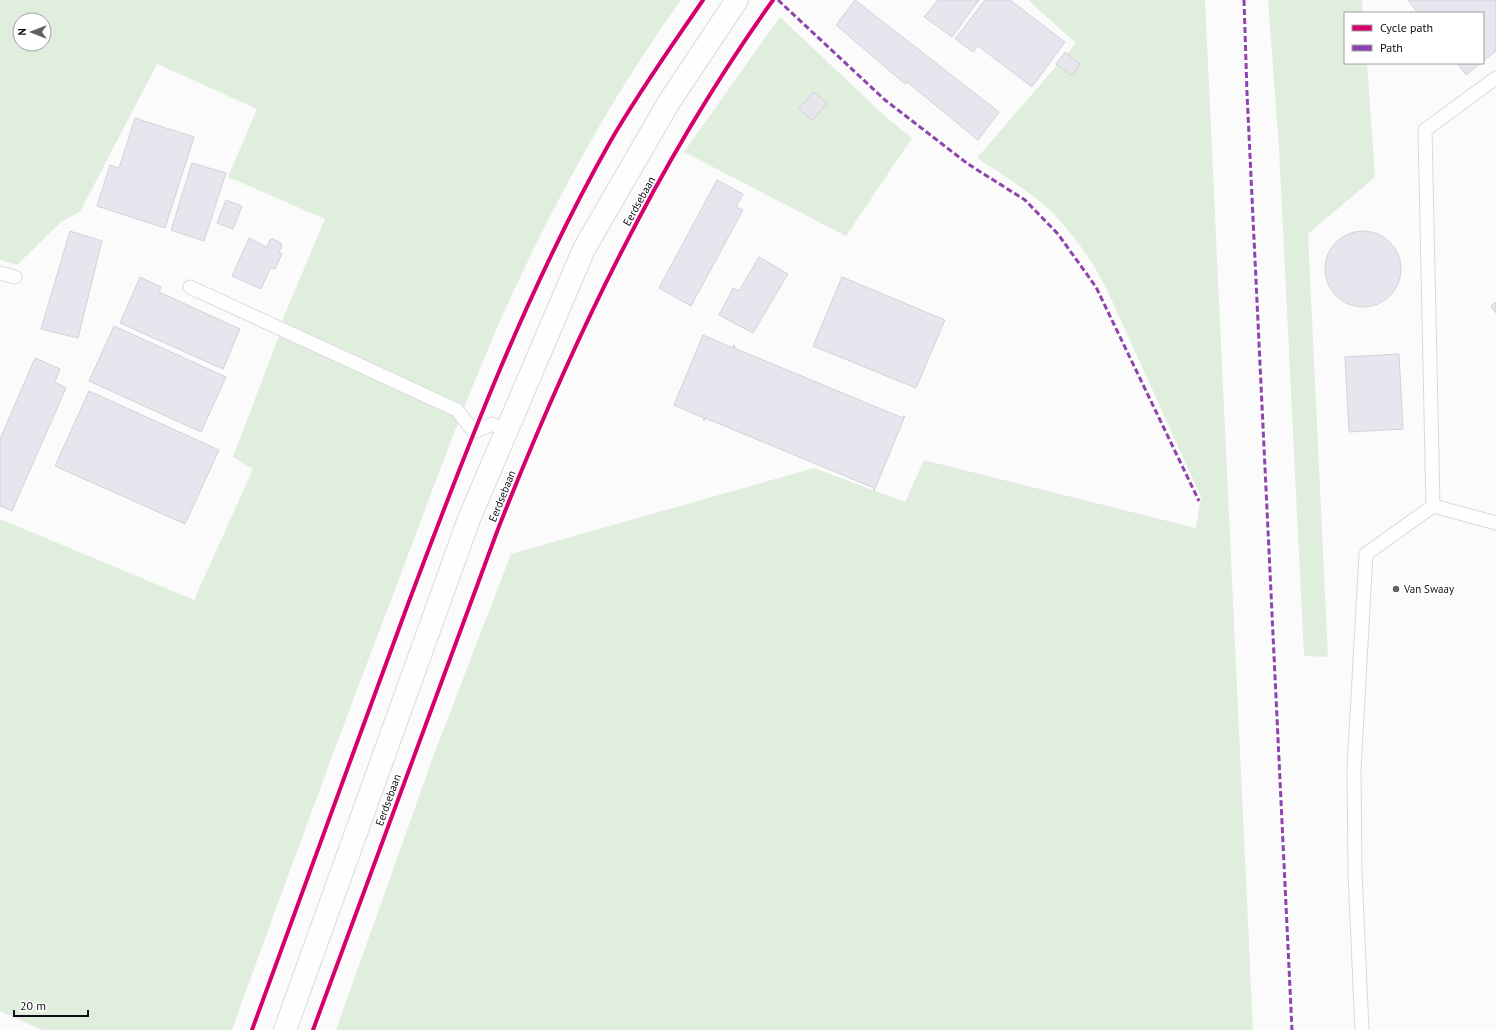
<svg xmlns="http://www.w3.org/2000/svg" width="1496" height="1030" viewBox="0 0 1496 1030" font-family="'PT Sans',sans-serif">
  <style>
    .green { fill: #e0efdd; fill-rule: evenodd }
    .building { fill: #e7e5ee; stroke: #d3d2d7 }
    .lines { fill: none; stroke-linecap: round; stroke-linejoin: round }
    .lane-casing { stroke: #dad8de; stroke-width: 15 }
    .secondary-casing { stroke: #dad8de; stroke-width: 24 }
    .lane { stroke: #fefefe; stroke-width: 13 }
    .secondary { stroke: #fefefe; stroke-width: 22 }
    .quiet { stroke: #8e44ad; stroke-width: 3; stroke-dasharray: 6 3; stroke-linecap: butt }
    .cycleway-casing { stroke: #fff; stroke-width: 6 }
    .cycleway { stroke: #d6006c; stroke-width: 4 }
    .poi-dot { fill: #626067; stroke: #fff; stroke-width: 1.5 }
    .labels { text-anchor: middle; stroke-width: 3; stroke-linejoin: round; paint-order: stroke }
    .street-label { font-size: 11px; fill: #100d17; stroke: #fff }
    .poi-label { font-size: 11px; fill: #100d17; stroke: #fff; text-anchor: start }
  </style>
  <rect width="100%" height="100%" fill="#fbfbfb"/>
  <!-- green -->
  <g class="green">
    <path d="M0 0H681C612 96 554 202 505 310 468 393 437 478 405 563 346 718 288 874 232 1030H42L0 1011V519L194 600 253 469 233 457 279 336 284 316 325 219 228 177 257 109 157 64 80 212 62 221 17 265 0 260ZM20 20H44V44H20Z"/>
    <path d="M1028 0H1205L1253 1030H336L433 757 511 554 814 468 905 502 924 460 1196 528 1201 497 1108 292C1095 265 1075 236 1054 214 1031 192 1003 175 977 158L1076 43Z"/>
    <polygon points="1268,0 1362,0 1363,13 1345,13 1345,63 1367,63 1375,177 1308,234 1328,657 1304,656 1279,149"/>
    <polygon points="780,17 887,118 912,138 846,236 684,152"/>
  </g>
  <!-- building -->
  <g class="building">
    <polygon points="855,0 999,112 978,140 907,82 905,84 836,25"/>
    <polygon points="938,0 979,0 952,37 924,17"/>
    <polygon points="985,0 1010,0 1065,42 1032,87 978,46 973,52 955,39"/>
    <polygon points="1408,0 1496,0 1496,51 1483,61 1483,13 1418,13"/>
    <polygon points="1065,52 1080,64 1073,74 1070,75 1056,64"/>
    <polygon points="1457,63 1481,63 1466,75"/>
    <polygon points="813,92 827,103 813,120 799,109"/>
    <polygon points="135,118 194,137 165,228 97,206 110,165 119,168"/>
    <polygon points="192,163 226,173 204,241 171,230"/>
    <polygon points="717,180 743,194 736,207 743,210 691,306 659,288"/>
    <polygon points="226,200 242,206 233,229 217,223"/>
    <circle cx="1363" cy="269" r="38"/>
    <polygon points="70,231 102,241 78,338 41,329"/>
    <polygon points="249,238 267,247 270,240 273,239 281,243 282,246 279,252 282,254 275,269 271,267 261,289 232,276"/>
    <polygon points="759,257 788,274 753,333 719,315 733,288 739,291"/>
    <polygon points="140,277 161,287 159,292 240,329 223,369 120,323"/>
    <polygon points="842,277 945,320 916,388 813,346"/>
    <polygon points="1496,302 1496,313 1491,306"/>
    <polygon points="114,326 226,377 201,432 89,381"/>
    <polygon points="703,335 733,348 734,345 735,346 734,348 903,418 904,416 905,416 874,491 874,488 705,418 704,421 703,420 704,418 674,405"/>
    <polygon points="1399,354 1403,429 1349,432 1345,357"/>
    <polygon points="35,358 60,369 55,382 66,388 12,511 0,506 0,439"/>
    <polygon points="89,391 219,450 185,524 55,466"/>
  </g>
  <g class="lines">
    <defs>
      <g id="lane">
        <polyline points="0,273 15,277"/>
        <polyline points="190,287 457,410 474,432 492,424 506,431"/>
        <polyline points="1433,506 1425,130 1496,78"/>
        <polyline points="1433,506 1496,523"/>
        <polyline points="1362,1030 1355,873 1354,769 1366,554 1433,506"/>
      </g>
      <polyline id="secondary" points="285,1030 469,519 584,249 669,102 737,0"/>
    </defs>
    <!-- lane casing -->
    <use href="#lane" class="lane-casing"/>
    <!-- secondary casing -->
    <use href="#secondary" class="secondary-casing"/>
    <!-- lane -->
    <use href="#lane" class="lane"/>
    <!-- secondary -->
    <use href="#secondary" class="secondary"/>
    <!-- quiet -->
    <g class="quiet">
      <polyline points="778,0 885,100 968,164 1025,200 1058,234 1096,287 1199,501"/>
      <polyline points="1244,0 1247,93 1292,1030"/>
    </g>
    <defs>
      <g id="cycleway">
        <path d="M252 1030C303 888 356 746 408 604 467 447 527 289 610 142 638 93 671 47 703 0"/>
        <path d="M313 1030 498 529C571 344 657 162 773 0"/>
      </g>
    </defs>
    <!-- cycleway casing -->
    <use href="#cycleway" class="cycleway-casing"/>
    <!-- cycleway -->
    <use href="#cycleway" class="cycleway"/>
  </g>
  <!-- markers -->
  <circle class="poi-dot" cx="1396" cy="589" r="4"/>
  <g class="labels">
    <!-- street labels -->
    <g class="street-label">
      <text transform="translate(639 201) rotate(-61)" y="4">Eerdsebaan</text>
      <text transform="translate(502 496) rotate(-68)" y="4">Eerdsebaan</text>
      <text transform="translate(388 800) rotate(-70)" y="4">Eerdsebaan</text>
    </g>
    <!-- poi labels -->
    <g class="poi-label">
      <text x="1404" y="593">Van Swaay</text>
    </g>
  </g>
  <!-- legend -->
  <rect x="1344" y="12" width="140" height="52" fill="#ffffff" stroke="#9f9ea2"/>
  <rect x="1352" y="25" width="20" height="6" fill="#d6006c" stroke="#9f9ea2"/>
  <text x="1380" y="32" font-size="12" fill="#100d17">Cycle path</text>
  <rect x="1352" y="45" width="20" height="6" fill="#8e44ad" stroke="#9f9ea2"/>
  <text x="1380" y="52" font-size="12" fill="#100d17">Path</text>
  <!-- north arrow -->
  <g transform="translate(32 32) rotate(270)"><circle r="19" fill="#ffffff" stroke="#9f9ea2"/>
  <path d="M0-3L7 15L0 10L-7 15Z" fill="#626067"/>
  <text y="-6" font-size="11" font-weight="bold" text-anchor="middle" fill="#100d17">N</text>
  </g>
  <!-- scale -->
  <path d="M14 1010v6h74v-6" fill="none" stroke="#100d17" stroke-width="2"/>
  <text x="20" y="1010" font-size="12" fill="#100d17" stroke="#ffffff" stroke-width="3" paint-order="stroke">20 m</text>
</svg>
